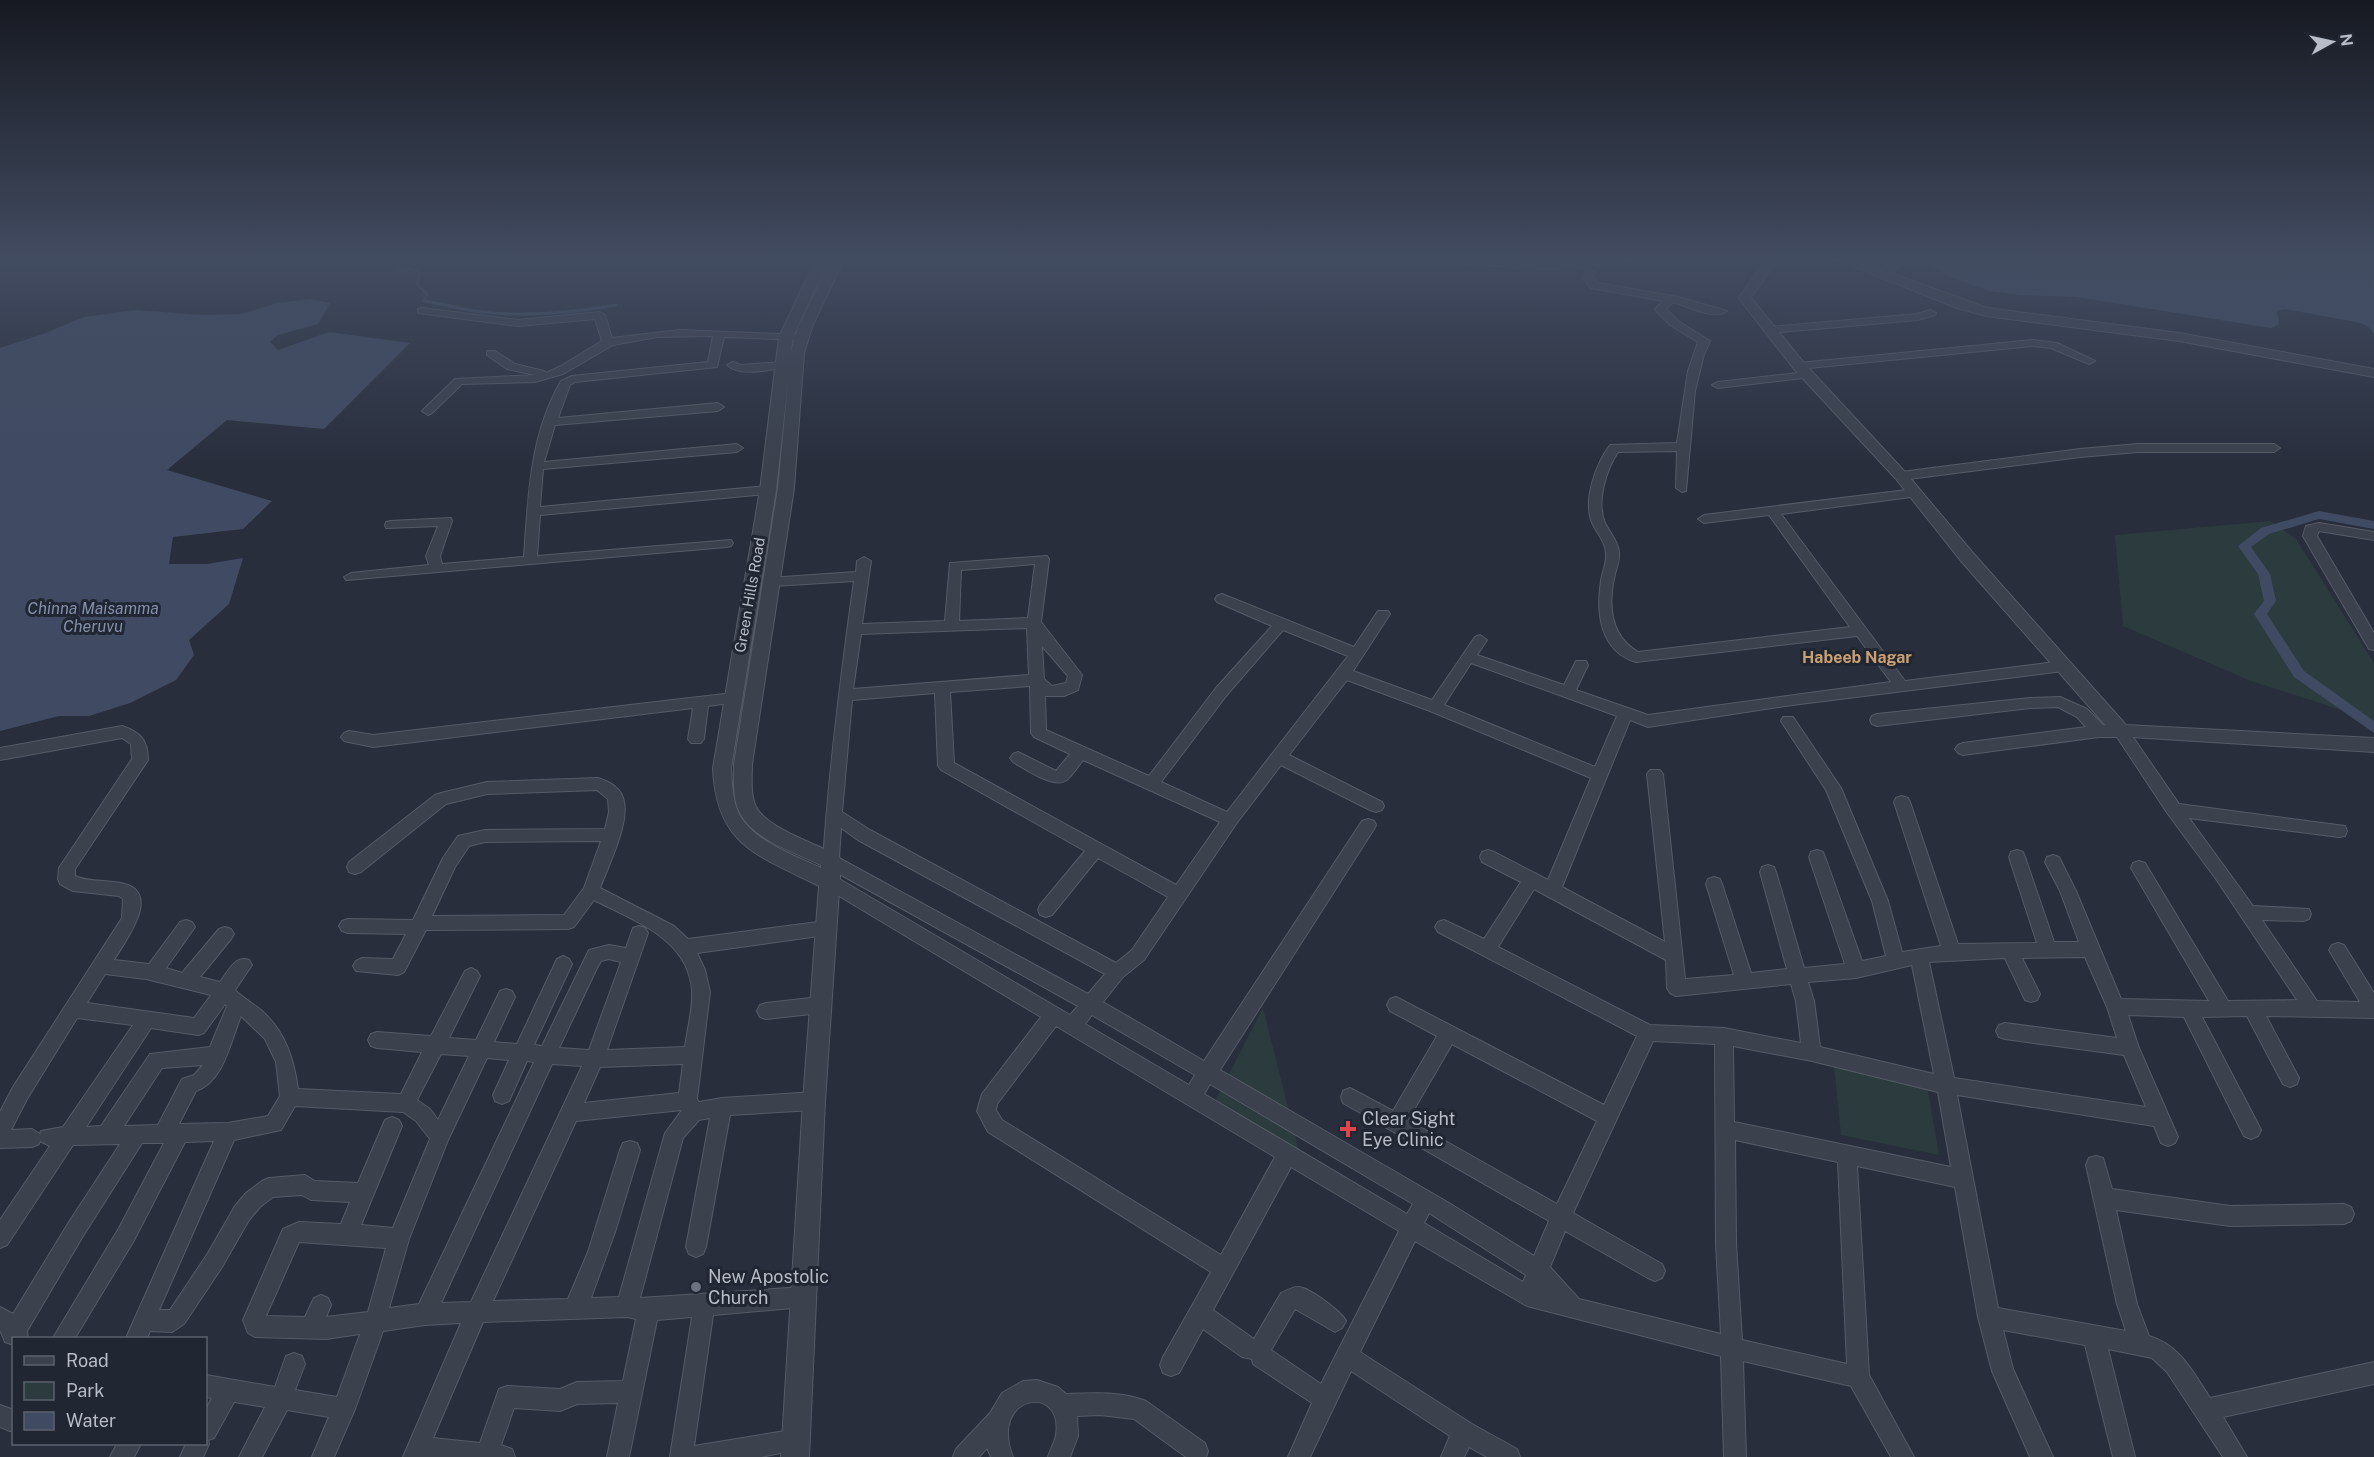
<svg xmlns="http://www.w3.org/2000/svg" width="2374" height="1457" viewBox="0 0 2374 1457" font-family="'Public Sans',sans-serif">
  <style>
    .green { fill: #2b3b3e }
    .water { fill: #404b63 }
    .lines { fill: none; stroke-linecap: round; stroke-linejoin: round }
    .stream { stroke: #404b63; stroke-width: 3 }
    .canal { fill: #404b63; fill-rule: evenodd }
    .minor-casing { stroke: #565c67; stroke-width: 2 }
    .tertiary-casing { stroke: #565c67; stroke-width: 2 }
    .minor { fill: #3b414d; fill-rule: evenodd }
    .tertiary { fill: #3b414d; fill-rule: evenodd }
    .health-dot { fill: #e0444e; stroke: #202632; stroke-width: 2 }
    .worship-dot { fill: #6b7280; stroke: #202632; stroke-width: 2 }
    .labels { text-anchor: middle; stroke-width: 6; stroke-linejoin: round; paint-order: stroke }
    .street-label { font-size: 15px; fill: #b7bcc7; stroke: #202632 }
    .water-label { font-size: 16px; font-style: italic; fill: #8390ab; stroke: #202632 }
    .neighbourhood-label { font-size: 16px; font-weight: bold; fill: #c9a071; stroke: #202632 }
    .near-poi-label { font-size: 18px; fill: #b7bcc7; stroke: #202632; text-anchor: start }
  </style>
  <rect width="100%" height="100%" fill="#282e3c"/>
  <!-- green -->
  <g class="green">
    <polygon points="2271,521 2296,539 2374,663 2374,728 2360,716 2251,681 2123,626 2115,535"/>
    <polygon points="1263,1008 1299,1151 1213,1105"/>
    <polygon points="1834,1067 1927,1085 1939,1155 1841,1135"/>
  </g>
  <!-- water -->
  <g class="water">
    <polygon points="1928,259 2374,259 2374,334 2369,327 2361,323 2285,309 2277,311 2279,324 2271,328 2076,297 2019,295 1989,291 1949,277 1928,264"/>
    <polygon points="310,299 330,303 318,324 278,335 270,342 278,350 329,332 410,343 324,429 227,420 167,470 272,501 243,529 173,537 169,564 207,564 243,558 229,604 189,640 194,655 176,680 130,703 89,716 59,716 0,731 0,348 43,334 84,317 136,310 203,315 241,314 277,303"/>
  </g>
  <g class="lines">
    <!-- stream -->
    <path class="stream" d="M401 259 395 271 412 269 420 273 417 284 427 294 424 301C444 304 463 310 483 312 527 317 572 313 616 305"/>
    <!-- canal -->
    <polygon class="canal" points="2319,511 2374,521 2374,529 2319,519 2269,534 2251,547 2270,574 2276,601 2267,614 2304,671 2374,721 2374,733 2294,677 2254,614 2264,601 2258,574 2238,546 2261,528"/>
    <defs>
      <g id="minor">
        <polygon points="1896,259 1908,259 1891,273 1883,273 1883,269"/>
        <path d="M1590 269 1595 272 1592 277 1598 283 1678 297 1727 311C1714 321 1688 306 1673 302L1666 309 1678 321 1710 341 1704 354 1695 391 1686 491 1682 492 1676 488 1677 451 1618 452C1606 470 1596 502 1605 523 1610 533 1618 541 1619 552 1620 560 1617 567 1615 574 1608 604 1609 635 1638 652L1850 627 1769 515 1704 523 1698 519 1704 515 1915 489 1921 493 1919 496 1781 514 1905 681 2063 661 2070 666 2063 671 1792 705 1648 727 1630 720 1562 887 1665 942 1647 774 1650 770H1660L1663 774 1685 979 1734 975 1706 884 1708 879 1714 877 1720 879 1722 884 1751 973 1787 969 1760 872 1762 867 1768 865 1774 867 1776 872 1804 968 1845 964 1809 857 1811 852 1817 850 1823 852 1825 857 1862 961 1886 956 1872 901 1826 790 1781 721 1783 717H1793L1841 788 1888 901 1902 952 1941 946 1894 802 1896 798 1902 796 1908 798 1910 802 1958 944 2037 943 2009 857 2011 852 2017 850 2023 852 2025 857 2054 942H2079L2060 891 2045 862 2047 857 2053 855 2059 857 2076 891 2121 999 2209 1001 2131 868 2133 863 2139 861 2145 863 2228 1001 2297 1000 2216 879 2168 814 2117 737H2099L1963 755 1958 753 1955 749 1958 745 1963 743 2086 727 2077 717 2058 707 2030 708 1877 726 1872 724 1870 720 1872 716 1877 714 2030 698 2060 697 2087 709 2103 725 2126 727 2179 804 2345 826 2347 831 2345 836 2339 837 2189 818 2253 906 2309 909 2311 914 2309 919 2303 921 2262 920 2317 1001 2360 1002 2329 950 2332 945 2338 943 2344 945 2374 993V1018L2266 1016 2299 1078 2297 1084 2290 1087 2283 1084 2247 1016 2202 1017 2258 1124 2261 1130 2258 1136 2251 1139 2244 1136 2184 1017 2128 1015 2139 1048 2178 1137 2175 1143 2168 1146 2161 1143 2154 1126 1957 1095 1998 1308 2126 1331 2117 1304 2086 1165 2089 1158 2096 1156 2103 1158 2112 1189 2230 1206 2344 1204 2351 1207 2354 1214 2351 1221 2344 1224 2230 1226 2116 1210 2137 1304 2149 1336C2180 1345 2193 1372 2210 1398L2374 1362V1384L2223 1417 2247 1457H2223L2167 1372 2152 1358 2108 1349 2135 1457H2113L2085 1345 2003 1330 2013 1369 2053 1457H2030L1992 1371 1978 1317 1955 1187 1857 1166 1869 1375 1914 1457H1891L1851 1386 1743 1361 1746 1457H1724L1721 1356 1527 1306 1415 1241 1360 1352 1472 1424 1517 1449 1520 1457H1487L1469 1447 1464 1457H1441L1450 1436 1351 1371 1310 1457H1288L1312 1403 1253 1364 1252 1359 1242 1357 1203 1329 1179 1373 1171 1376 1163 1373 1160 1365 1163 1357 1211 1272 988 1132 977 1111 982 1094 1041 1017 824 887 822 882 824 877 830 875 836 877 1070 1015 1078 1006 825 866 823 861C829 767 841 674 854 581L773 586 768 584 766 581 768 578 856 572 857 561 864 557 871 561 862 624 945 621 950 563 1047 556 1049 559 1041 622 1082 675 1078 690 1064 696H1045L1046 730 1149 776 1216 688 1272 626 1217 602 1215 599 1217 596 1222 594 1354 647 1378 611H1388L1390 614 1353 671 1432 700 1475 637 1480 635 1487 640 1477 655 1564 685 1576 661H1586L1588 665 1576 690 1648 715 1891 682 1857 636 1636 662C1600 651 1596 613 1601 581 1602 572 1607 563 1606 554 1606 541 1595 532 1591 520 1584 497 1596 464 1610 445L1677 443 1688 371 1698 342 1670 325 1656 311 1655 309 1663 301 1591 288 1582 277 1586 270ZM1035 564 1028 618 959 621 961 570ZM1027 628 1029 675 853 689 861 634ZM1283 630 1348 656 1227 812 1161 782 1226 696ZM1042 646 1068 676 1066 683 1052 686 1044 679ZM1471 663 1617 716 1595 767 1444 705ZM1347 680 1430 711 1591 778 1548 880 1494 852 1488 850 1482 852 1480 857 1482 862 1521 882 1484 939 1444 920 1438 922 1435 927 1438 932 1637 1036 1604 1105 1396 997 1390 999 1387 1005 1390 1011 1437 1036 1393 1111 1350 1088 1343 1091 1341 1097 1343 1103 1549 1221 1534 1256 1449 1203 1220 1070 1374 829 1376 825 1374 821 1368 819 1362 821 1204 1061 1103 1002 1123 977 1144 960 1236 824 1281 765 1370 810 1376 812 1382 810 1384 806 1382 802 1289 755ZM1030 686 1031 733 1034 737 1070 754 1056 771 1018 752 1013 754 1010 758 1013 762C1023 768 1053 788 1065 781 1072 777 1078 766 1083 760L1220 822 1176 885 954 763 950 692ZM935 693 938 766 941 770 1085 851 1040 905 1038 910 1040 915 1046 917 1052 915 1098 858 1168 897 1132 950 1116 963 870 830 842 812 852 700ZM841 828 858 840 1105 974 1088 994 839 858ZM1534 889 1666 960 1667 988 1670 993 1676 996 1791 984 1796 1001 1801 1043 1724 1028 1650 1025 1498 947ZM2085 957 2107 1007 2117 1038 2005 1023 1999 1025 1996 1031 1999 1037 2005 1039 2124 1055 2146 1107 1954 1078 1929 962 2005 958 2025 1000 2031 1002 2037 1000 2040 994 2022 958ZM1912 965 1934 1074 1820 1047 1814 1001 1808 982 1856 978ZM1092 1015 1195 1075 1189 1085 1085 1024ZM1056 1026 1275 1157 1221 1255 1002 1120 996 1110 997 1104ZM1653 1041 1715 1044 1716 1244 1721 1334 1579 1299 1550 1267 1565 1231 1648 1278 1655 1281 1662 1278 1665 1271 1662 1264 1573 1213ZM1452 1044 1597 1121 1557 1204 1408 1120ZM1733 1046 1812 1061 1938 1092 1951 1167 1734 1122ZM1210 1084 1413 1204 1407 1214 1204 1094ZM1735 1140 1838 1162 1847 1364 1742 1340 1736 1244ZM1291 1167 1399 1231 1321 1384 1271 1350 1295 1309 1335 1332 1342 1328 1346 1321C1342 1312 1310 1288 1299 1287 1294 1286 1286 1291 1281 1293L1254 1339 1213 1310ZM1429 1213 1526 1275 1523 1282 1424 1223Z"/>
        <path d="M422 308 518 320 600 312 605 315 612 338 680 330 802 335V339L798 340 724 337 717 367 575 382 570 385 558 418 718 403 724 407 718 411 555 425 544 462 737 444 743 448 737 452 543 469 540 507 768 486 774 490 768 494 540 515 537 556 731 540 733 543 731 546 726 547 346 580 344 577 351 573 429 565 426 556 438 526 386 528 385 525 386 522 391 521 451 518 452 521 440 556 442 564 524 557C528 497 530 434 561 381L572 376 708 362 713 336 657 337 613 345 563 374 535 382 462 384 432 413 428 415 422 411 424 409 455 379 535 375 507 369 487 355V351H495L515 364 544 371 546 373 561 366 602 341 595 319 518 326 418 313V309Z"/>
        <polygon points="1931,310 1936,313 1935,315 1918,320 1770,333 1765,330 1770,327 1917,314"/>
        <polygon points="2033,340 2057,343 2095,361 2089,364 2051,348 2033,346 1799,369 1793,366 1799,363"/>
        <path d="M733 362 741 365 782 362 788 365 782 368C766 370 740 377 727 365Z"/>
        <polygon points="1807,372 1813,375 1811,377 1718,388 1712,385 1718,382"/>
        <polygon points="2138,444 2274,444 2280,448 2274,452 2138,452 2080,457 1901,480 1895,476 1901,472 2080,449"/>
        <polygon points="2319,523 2374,532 2374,540 2319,531 2317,536 2374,633 2374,650 2369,649 2303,536 2306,526"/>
        <polygon points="733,693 740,698 738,702 708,706 704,739 701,743 691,743 688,739 693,708 373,747 344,741 341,737 344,733 349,731 373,735"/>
        <path d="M122 726C140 732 148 740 148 760L75 869V876C88 882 106 880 121 883 164 891 125 941 114 960L149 964 180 922 186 920 192 922 195 927 166 968 182 973 219 929 225 927 231 929 234 934 231 939 200 977 220 982C228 972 235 955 249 960L252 965 235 990C243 998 252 1003 261 1010 285 1031 294 1059 298 1089L401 1094 422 1052 377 1048 371 1046 368 1040 371 1034 377 1032 431 1036 465 971 471 968 477 971 480 976 449 1038 476 1040 500 991 506 989 512 991 515 997 494 1042 517 1044 557 959 563 956 569 959 572 964 534 1045 542 1046 589 950 609 945 626 948 633 928 639 926 645 928 648 933 607 1050 685 1047C687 1030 693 1010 692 992 690 939 634 921 594 900L574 927 568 929 426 930 404 972 398 975 356 971 353 966 356 961 362 958 393 959 406 934 348 933 342 931 339 926 342 921 348 919 413 920 443 858 458 836 485 830 605 829 609 812 608 799 597 790 487 794 446 804 361 872 355 874 349 872 347 867 349 862 435 795 441 793 487 782 598 778C610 782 622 788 624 802 629 824 608 867 600 888L674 926 688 939 826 921 832 923 835 928 832 933 826 935 697 953 705 970 710 992 697 1099 699 1102 722 1098 814 1092 821 1095 823 1101 821 1107 814 1110 730 1115 706 1247 703 1254 696 1257 689 1254 686 1247 710 1118 699 1120 683 1138 640 1298 804 1287 811 1290 814 1297 811 1304 804 1307 713 1315 694 1446 797 1429 805 1432 808 1440 805 1448 761 1457H670L692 1317 657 1320 629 1457H607L618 1403 577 1404 560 1411 514 1408 501 1445 512 1449 515 1457H403L461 1323 425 1325 383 1331 355 1409 334 1457H312L329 1417 287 1410 262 1457H239L265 1407 234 1402 214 1438 208 1440 209 1444 203 1457H180L186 1444H206V1409L212 1398 206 1397V1375L275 1387 286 1356 294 1353 302 1356 305 1364 295 1390 337 1397 360 1334 326 1339 255 1337 248 1333 243 1320 283 1229 299 1222 341 1224 350 1202 311 1200 302 1195 273 1197 260 1207 249 1220 222 1267 184 1324 172 1332 150 1331 147 1338H126L214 1141 185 1142 133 1242 75 1338H53L119 1228 164 1143H142L83 1236 27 1331 28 1338H14V1345L5 1342 0 1330V1307L13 1314 69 1222 120 1144 73 1145 7 1245 0 1248V1220L50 1146 40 1141 39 1144 32 1147 0 1148V1112L13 1087 122 918 123 899 119 896 73 891 60 884 58 879 59 868 132 759 131 744 122 738 0 760V748ZM601 841 584 888 564 915 432 916 455 867 469 846 485 842ZM609 959 621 962 589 1050 559 1048 597 968 601 961ZM105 974 146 979 211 995 194 1018 87 1003ZM225 1004 227 1006 210 1047 150 1054 101 1126 86 1127 151 1028 198 1035 204 1033ZM241 1016 265 1039 276 1062 280 1096 268 1116 228 1123 179 1124 196 1091C224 1081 230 1043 241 1016ZM77 1018 133 1025 63 1127 41 1131 40 1134 32 1129 11 1130 27 1099ZM441 1054 469 1056 438 1120 430 1109 417 1100ZM487 1058 509 1060 493 1095 495 1101 502 1104 509 1101 527 1061 534 1062 419 1304 389 1308 409 1239 448 1140ZM552 1064 582 1066 471 1302 441 1303ZM683 1064 679 1093 584 1103 600 1067ZM203 1065 194 1075 182 1079 158 1125 124 1126 162 1068ZM295 1106 403 1112 416 1121 430 1139 393 1228 361 1225 402 1126 399 1120 392 1117 385 1120 358 1183 315 1181 305 1175 269 1178 262 1181 246 1193 235 1206 208 1253 170 1310H159L234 1140 281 1130ZM682 1110 665 1133 619 1297 591 1298 615 1232 640 1150 637 1143 630 1141 623 1143 620 1150 588 1252 568 1299 493 1301 576 1121ZM299 1242 386 1248 368 1312 326 1317 331 1305 328 1298 321 1295 314 1298 305 1317 266 1316ZM627 1317 636 1319 623 1381 577 1382 560 1389 507 1386 499 1389 480 1443 433 1438 483 1322Z"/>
        <polygon points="820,997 826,999 829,1005 826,1011 820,1013 766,1019 760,1017 757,1011 760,1005 766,1003"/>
        <path d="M1037 1380 1058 1387 1066 1394C1092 1393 1121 1391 1146 1401L1205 1443 1208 1451 1206 1457H1186L1134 1419 1100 1415 1077 1416 1078 1436 1070 1457H1048C1050 1450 1055 1442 1056 1435 1064 1382 988 1395 1013 1457H991L987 1448 979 1457H953L956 1449 990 1413 1002 1393 1023 1381Z"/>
        <polygon points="0,1405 14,1410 14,1430 10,1431 0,1427"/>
        <polygon points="117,1444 141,1444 134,1457 110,1457"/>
      </g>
      <g id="tertiary">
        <path d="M816 259H828L793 337 791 351 798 327 832 259H844L812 327 804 353 794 488 752 764C752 777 750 794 756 807 767 828 817 845 838 855L841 861 825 1101 809 1457H781L803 1101 819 886C758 855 716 846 713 768L760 490 779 337ZM789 373 778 488 734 764C734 778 733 793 737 806 748 839 793 851 821 865V868C794 855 754 842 739 814 732 800 732 783 731 768L776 490Z"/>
        <polygon points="1431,259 1554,261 1631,259 1625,263 1554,269 1437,263"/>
        <polygon points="1766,259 1778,259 1751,298 1804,363 1906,473 1973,553 2126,725 2374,738 2374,752 2115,736 1961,561 1896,479 1794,369 1741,301 1739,298"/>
        <polygon points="1835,259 1853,259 1987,308 2179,333 2374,369 2374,377 2179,341 1986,316 1957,308"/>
      </g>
    </defs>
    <!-- minor casing -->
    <use href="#minor" class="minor-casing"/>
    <!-- tertiary casing -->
    <use href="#tertiary" class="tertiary-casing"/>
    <!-- minor -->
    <use href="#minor" class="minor"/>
    <!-- tertiary -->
    <use href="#tertiary" class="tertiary"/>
  </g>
  <!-- sky -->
  <linearGradient id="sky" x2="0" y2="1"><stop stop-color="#161921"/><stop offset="0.56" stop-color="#424c61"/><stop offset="1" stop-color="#424c61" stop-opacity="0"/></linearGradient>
  <rect width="2374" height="463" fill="url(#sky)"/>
  <!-- markers -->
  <path class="health-dot" d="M1345 1120h6v6h6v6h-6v6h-6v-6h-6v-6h6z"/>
  <circle class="worship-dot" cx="696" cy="1287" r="6"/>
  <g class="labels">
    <!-- street labels -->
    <g class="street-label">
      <text transform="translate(750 595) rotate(-80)" y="5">Green Hills Road</text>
    </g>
    <!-- water labels -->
    <g class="water-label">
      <text x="93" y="614">Chinna Maisamma<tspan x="93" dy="18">Cheruvu</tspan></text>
    </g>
    <!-- neighbourhood labels -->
    <g class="neighbourhood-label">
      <text x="1857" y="663">Habeeb Nagar</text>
    </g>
    <!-- near-poi labels -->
    <g class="near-poi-label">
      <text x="1362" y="1125">Clear Sight<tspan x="1362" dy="21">Eye Clinic</tspan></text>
      <text x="708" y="1283">New Apostolic<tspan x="708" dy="21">Church</tspan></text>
    </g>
  </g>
  <!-- legend -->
  <rect x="12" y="1337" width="195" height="108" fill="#202632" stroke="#5c626e" stroke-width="1.5"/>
  <rect x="24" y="1356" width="30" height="9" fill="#3b414d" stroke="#5c626e" stroke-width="1.5"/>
  <text x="66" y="1367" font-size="18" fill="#b7bcc7">Road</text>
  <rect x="24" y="1382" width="30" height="18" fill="#2b3b3e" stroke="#5c626e" stroke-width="1.5"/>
  <text x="66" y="1397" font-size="18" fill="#b7bcc7">Park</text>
  <rect x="24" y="1412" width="30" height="18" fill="#404b63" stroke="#5c626e" stroke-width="1.5"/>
  <text x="66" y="1427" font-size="18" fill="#b7bcc7">Water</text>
  <!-- north arrow -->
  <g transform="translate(2332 42) rotate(82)" stroke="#202632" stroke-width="4.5" paint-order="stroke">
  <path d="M0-4.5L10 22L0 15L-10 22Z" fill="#b7bcc7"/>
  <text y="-9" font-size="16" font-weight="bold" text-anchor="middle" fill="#b7bcc7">N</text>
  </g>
</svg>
